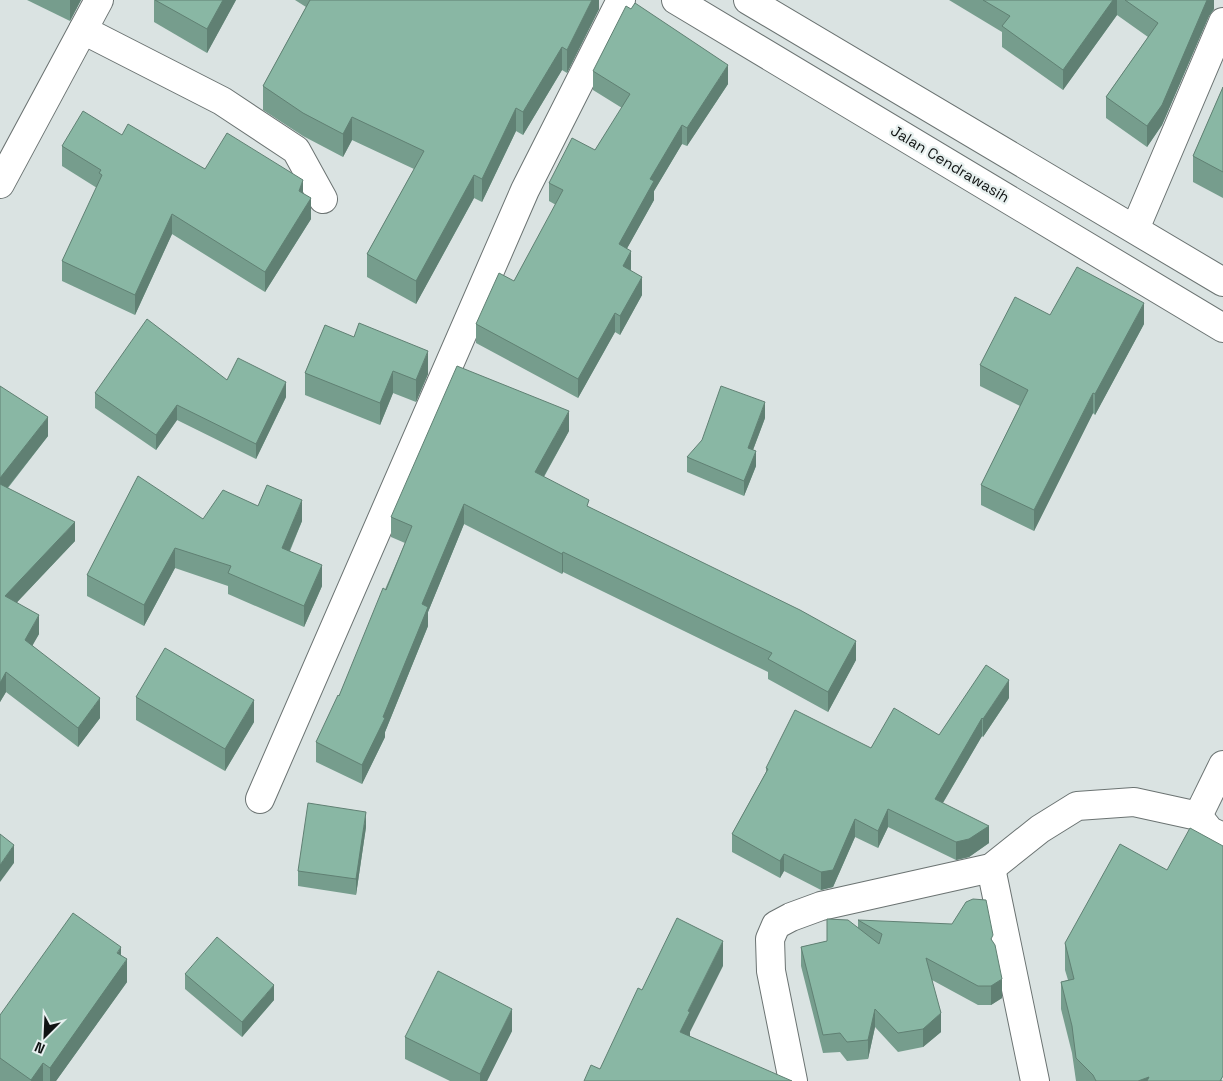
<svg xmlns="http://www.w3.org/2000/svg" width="1223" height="1081" viewBox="0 0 1223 1081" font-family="'Space Grotesk',sans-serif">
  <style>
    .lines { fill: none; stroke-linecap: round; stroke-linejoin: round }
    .minor-casing { stroke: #6b7372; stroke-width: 30 }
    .secondary-casing { stroke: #6b7372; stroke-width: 30 }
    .minor { stroke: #fff; stroke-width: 28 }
    .secondary { stroke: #fff; stroke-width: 28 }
    .wall { fill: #769d8d }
    .shaded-wall { fill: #608073 }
    .building { fill: #89b7a4; stroke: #608073 }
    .labels { text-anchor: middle; stroke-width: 4.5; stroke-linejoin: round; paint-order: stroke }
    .street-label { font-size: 15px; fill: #101313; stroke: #e7f0ef }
  </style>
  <rect width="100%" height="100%" fill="#dae3e2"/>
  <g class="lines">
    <defs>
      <g id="minor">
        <polyline points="83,30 222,101 296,150 323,199"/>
        <polyline points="0,184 99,0"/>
        <polyline points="1135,229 1223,22"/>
        <polyline points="260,799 525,190 621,0"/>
        <polyline points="1198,816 1210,831 1223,837"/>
        <polyline points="991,868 1035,1081"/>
        <polyline points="793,1081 771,971 770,939 776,925 791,917 821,906 991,868 1040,829 1077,806 1134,802 1198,816 1223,765"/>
      </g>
      <g id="secondary">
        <polyline points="676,0 1223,328"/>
        <polyline points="748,0 1223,282"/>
      </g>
    </defs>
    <!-- minor casing -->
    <use href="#minor" class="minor-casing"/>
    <!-- secondary casing -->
    <use href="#secondary" class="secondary-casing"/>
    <!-- minor -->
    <use href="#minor" class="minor"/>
    <!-- secondary -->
    <use href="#secondary" class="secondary"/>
  </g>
  <!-- wall -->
  <g class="wall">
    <polygon points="27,0 81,0 70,21"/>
    <polygon points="154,0 236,0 207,53 154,22"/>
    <polygon points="295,0 599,0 599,9 567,73 562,70 523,135 516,131 482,202 474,198 416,304 367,277 367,254 414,169 352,140 343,157 303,136 263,110 263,86 306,7"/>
    <polygon points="949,0 1214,0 1214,9 1209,16 1162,125 1147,147 1106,118 1106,97 1148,37 1117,15 1063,90 1002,47 1002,32"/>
    <polygon points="593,71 728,84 687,146 682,144 654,191 654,200 627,248 631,269 631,271 642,295 620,335 615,332 578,398 476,343 476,324 514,281 556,205 549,201 549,183 595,150 622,108 593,90"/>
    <polygon points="1223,87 1223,198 1193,182 1193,156"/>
    <polygon points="122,135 205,169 303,194 311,219 265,292 172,234 135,315 62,281 62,261 97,188 62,166 62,146"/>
    <polygon points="1050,315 1144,324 1095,415 1093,413 1034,531 981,505 981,485 1020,406 980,386 980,365"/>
    <polygon points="325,325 428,374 416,402 393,393 380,425 305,395 305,373"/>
    <polygon points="227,380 286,397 256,459 177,420 156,450 95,408 95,393"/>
    <polygon points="0,386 48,436 8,488 75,541 17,602 39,634 32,645 100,718 78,747 6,692 0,702"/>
    <polygon points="765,418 753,450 756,466 744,496 687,472 687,457"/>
    <polygon points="569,431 544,477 589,507 856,660 828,712 768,679 768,672 563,572 562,574 464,524 428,612 428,626 385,732 385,737 362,784 316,762 316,742 339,696 405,543 391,537 391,517"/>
    <polygon points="258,506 302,521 290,551 322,586 304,627 228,594 228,586 175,568 144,626 87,596 87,575 203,519"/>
    <polygon points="136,697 254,722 225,771 136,720"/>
    <polygon points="1009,698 983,737 982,736 943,803 989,843 969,857 956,860 888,827 878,848 855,837 833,887 821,890 784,871 780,878 732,852 732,834 766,772 766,768 871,748 939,735"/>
    <polygon points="366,827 356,895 298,886 298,871"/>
    <polygon points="858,920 993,942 1002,998 991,1005 978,1005 932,980 941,1032 923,1047 898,1052 875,1027 868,1059 847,1061 840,1052 823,1053 801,966 801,947 827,941 858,928"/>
    <polygon points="1065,943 1223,1081 1076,1081 1072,1053 1061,1009 1061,982 1068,980 1065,970"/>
    <polygon points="121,955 127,982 56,1081 0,1081 0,1015"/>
    <polygon points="185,974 274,1000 242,1037 185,989"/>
    <polygon points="512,1031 487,1081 450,1081 405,1059 405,1037"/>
  </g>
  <!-- shaded-wall -->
  <g class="shaded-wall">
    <polygon points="70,0 81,0 70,21"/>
    <polygon points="223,0 236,0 207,53 207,29"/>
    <polygon points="592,0 599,0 599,9 567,73 567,50"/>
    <polygon points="1113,0 1117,0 1117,15 1063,90 1063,70"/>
    <polygon points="1207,0 1214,0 1214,9 1209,16 1162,125 1147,147 1147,126"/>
    <polygon points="562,47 562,70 523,135 523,112"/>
    <polygon points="728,65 728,84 687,146 687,128"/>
    <polygon points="516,108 516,131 482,202 482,179"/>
    <polygon points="352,117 352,140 343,157 343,134"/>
    <polygon points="682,125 682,144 654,191 654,200 619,263 619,244 650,179"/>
    <polygon points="474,175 474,198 416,304 416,281"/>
    <polygon points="303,180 303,201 299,191"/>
    <polygon points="311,198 311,219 265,292 265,272"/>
    <polygon points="172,214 172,234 135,315 135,295"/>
    <polygon points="631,251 631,269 623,285 623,266"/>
    <polygon points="642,277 642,295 620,335 620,316"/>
    <polygon points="1144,303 1144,324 1095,415 1095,394"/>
    <polygon points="615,313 615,332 578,398 578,379"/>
    <polygon points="428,351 428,374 416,402 416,380"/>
    <polygon points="393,371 393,393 380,425 380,403"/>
    <polygon points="286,382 286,397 256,459 256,444"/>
    <polygon points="1093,393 1093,413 1034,531 1034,510"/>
    <polygon points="765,402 765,418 748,463 748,448"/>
    <polygon points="177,405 177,420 156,450 156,435"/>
    <polygon points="569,411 569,431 535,492 535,472"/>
    <polygon points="48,417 48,436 0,497 0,478"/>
    <polygon points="756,451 756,466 744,496 744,481"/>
    <polygon points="302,500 302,521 282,568 282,548"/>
    <polygon points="464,504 464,524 428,612 428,626 385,732 385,737 362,784 362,765 422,604"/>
    <polygon points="75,522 75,541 5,615 5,596"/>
    <polygon points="175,548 175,568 144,626 144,605"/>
    <polygon points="563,552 563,572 562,574 562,554"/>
    <polygon points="322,565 322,586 304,627 304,606"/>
    <polygon points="39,615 39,634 25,659 25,640"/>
    <polygon points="856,641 856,660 828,712 828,692"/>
    <polygon points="6,672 6,692 0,702 0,683"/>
    <polygon points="1009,680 1009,698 983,737 983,719"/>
    <polygon points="100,698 100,718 78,747 78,728"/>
    <polygon points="254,700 254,722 225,771 225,749"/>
    <polygon points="982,718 982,736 935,816 935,799"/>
    <polygon points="888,809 888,827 878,848 878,831"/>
    <polygon points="366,812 366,827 356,895 356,879"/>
    <polygon points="855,819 855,837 833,887 821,890 821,872"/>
    <polygon points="989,826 989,843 969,857 956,860 956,842"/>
    <polygon points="14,845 14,863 0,882 0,865"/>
    <polygon points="784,854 784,871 780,878 780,861"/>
    <polygon points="723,941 723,966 690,1032 690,1037 680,1032 688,1011"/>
    <polygon points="121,947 121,968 127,959 127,982 56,1081 50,1081 50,1068"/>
    <polygon points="1002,979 1002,998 991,1005 991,986"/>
    <polygon points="274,985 274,1000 242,1037 242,1022"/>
    <polygon points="512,1009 512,1031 487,1081 480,1081 480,1074"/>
    <polygon points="875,1009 875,1027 868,1059 868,1040"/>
    <polygon points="941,1013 941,1032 923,1047 923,1029"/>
    <polygon points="43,1063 43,1081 31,1081 31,1080"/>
    <polygon points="1149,1077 1149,1081 1138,1081"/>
  </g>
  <!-- building -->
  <g class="building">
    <polygon points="155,0 223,0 207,29"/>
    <polygon points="310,0 592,0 567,50 562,47 523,112 516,108 482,179 474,175 416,281 367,254 424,151 352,117 343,134 303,113 263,86"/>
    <polygon points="983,0 1113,0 1063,70 1002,26 1010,16"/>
    <polygon points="1125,0 1207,0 1162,105 1147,126 1106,97 1158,23"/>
    <polygon points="635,3 728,65 687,128 682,125 650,179 654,181 619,244 631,251 623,266 642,277 620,316 615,313 578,379 476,324 499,273 514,281 563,190 549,183 572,138 595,150 630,94 593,71 626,6 631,9"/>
    <polygon points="1223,87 1223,172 1193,156"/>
    <polygon points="83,111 122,135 128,124 205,169 227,133 303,180 299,191 311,198 265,272 172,214 135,295 62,261 102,175 99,173 101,170 62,146"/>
    <polygon points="1077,267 1144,303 1095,394 1093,393 1034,510 981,485 1028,390 980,365 1015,297 1050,315"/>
    <polygon points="147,319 227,380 238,358 286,382 256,444 177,405 156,435 95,393"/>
    <polygon points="359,323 428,351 416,380 393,371 380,403 305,373 325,325 354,337"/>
    <polygon points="457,366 569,411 535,472 589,500 587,506 800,610 856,641 828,692 768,659 772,653 563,552 562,554 464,504 422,604 428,607 383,717 385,718 362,765 316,742 338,695 339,696 383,588 386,590 412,526 391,517"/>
    <polygon points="0,386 48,417 0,478"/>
    <polygon points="721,386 765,402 748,448 756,451 744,481 687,457 702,440"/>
    <polygon points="138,476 203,519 223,490 258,506 267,485 302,500 282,548 322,565 304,606 228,573 231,566 175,548 144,605 87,575"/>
    <polygon points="0,484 75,522 5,596 39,615 25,640 100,698 78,728 6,672 0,683"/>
    <polygon points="165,648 254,700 225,749 136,697"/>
    <polygon points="986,665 1009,680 983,719 982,718 935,799 989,826 969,839 956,842 888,809 878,831 855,819 833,870 821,872 784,854 780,861 732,834 768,769 766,768 795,710 871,748 894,708 939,735"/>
    <polygon points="308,803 366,812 356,879 298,871"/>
    <polygon points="1190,828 1223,846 1223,1076 1220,1081 1147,1081 1149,1077 1138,1081 1096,1081 1093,1075 1076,1058 1072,1026 1061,982 1074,979 1065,943 1120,844 1167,870"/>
    <polygon points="0,834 14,845 0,865"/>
    <polygon points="973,899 986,900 993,935 991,939 995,945 1002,979 991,986 978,986 926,958 941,1013 923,1029 898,1033 875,1009 868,1040 847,1042 840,1033 823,1035 801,947 827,941 827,919 848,920 879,944 882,934 858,920 952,924 966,902"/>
    <polygon points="73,913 121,947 117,953 127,959 50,1068 43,1063 31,1080 0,1058 0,1015"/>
    <polygon points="677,918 723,941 688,1011 690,1012 680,1032 792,1081 584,1081 591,1065 600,1069 638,988 642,990"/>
    <polygon points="217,937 274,985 242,1022 185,974"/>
    <polygon points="438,971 512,1009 480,1074 405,1037"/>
  </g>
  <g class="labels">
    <!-- street labels -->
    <g class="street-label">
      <text transform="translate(950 164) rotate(31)" y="5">Jalan Cendrawasih</text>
    </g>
  </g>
  <!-- north arrow -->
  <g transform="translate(45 1036) rotate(204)" stroke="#e7f0ef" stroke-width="4" paint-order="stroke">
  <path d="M0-4L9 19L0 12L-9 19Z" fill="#101313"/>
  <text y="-8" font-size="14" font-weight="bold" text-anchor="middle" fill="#101313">N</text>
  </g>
</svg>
